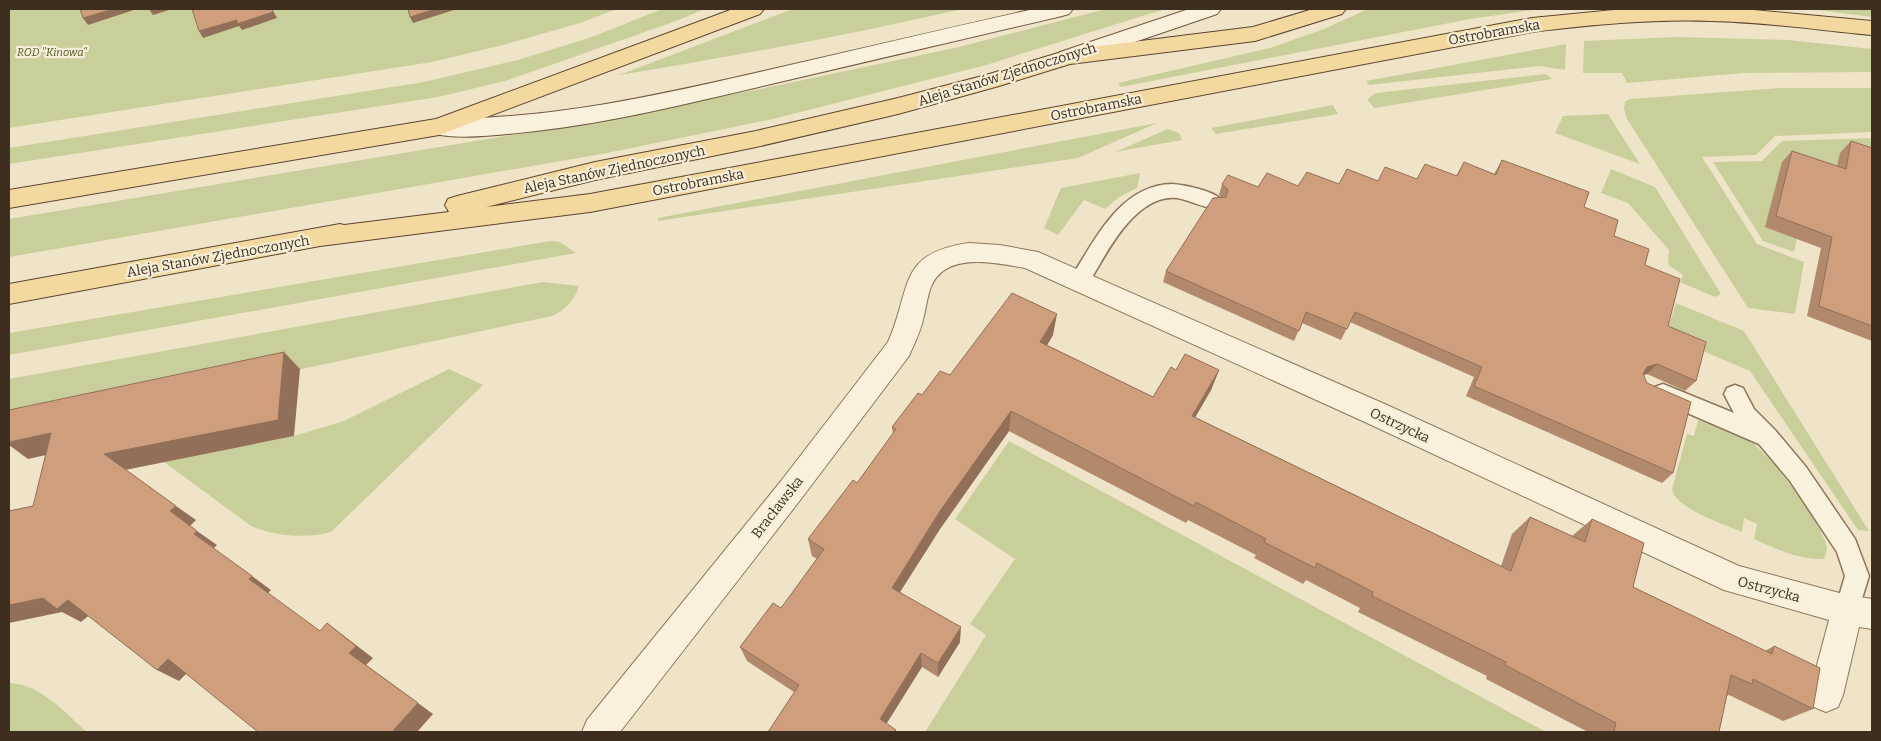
<svg xmlns="http://www.w3.org/2000/svg" width="1881" height="741" viewBox="0 0 1881 741" font-family="Bitter,serif">
  <style>
    .green { fill: #c9cf9b }
    .lines { fill: none; stroke-linecap: round; stroke-linejoin: round }
    .service-casing { stroke: #8d765c; stroke-width: 3 }
    .minor-casing { stroke: #8d765c; stroke-width: 2 }
    .secondary-casing { stroke: #6f573f; stroke-width: 2 }
    .primary-casing { stroke: #5b4430; stroke-width: 2 }
    .service { fill: #faf1dc; fill-rule: evenodd }
    .minor { fill: #faf1dc; fill-rule: evenodd }
    .secondary { fill: #faf1dc; fill-rule: evenodd }
    .primary { fill: #f3d9a0; fill-rule: evenodd }
    .wall { fill: #b2896c }
    .shaded-wall { fill: #916f58 }
    .building { fill: #cf9f7d; stroke: #916f58 }
    .labels { text-anchor: middle; stroke-width: 4.5; stroke-linejoin: round; paint-order: stroke }
    .far-park-label { font-size: 11px; font-style: italic; fill: #4d5a26; stroke: #f7eed8 }
    .street-label { font-size: 14px; fill: #3d2e20; stroke: #f7eed8 }
  </style>
  <rect width="100%" height="100%" fill="#f0e4c8"/>
  <!-- green -->
  <g class="green">
    <polygon points="9,9 617,9 580,23 503,45 432,62 9,128"/>
    <polygon points="662,9 705,9 676,21 505,81 438,97 9,164 9,148 424,82 518,60 592,37"/>
    <path d="M793 9H963C849 35 735 56 619 75Z"/>
    <polygon points="1106,9 1165,9 986,65 773,119 607,153 9,257 9,219 607,119 770,87 959,47"/>
    <polygon points="1368,9 1540,9 1470,19 1121,87 1118,83 1270,48 1324,29"/>
    <polygon points="1810,9 1872,9 1872,17"/>
    <polygon points="1676,37 1788,40 1872,49 1872,72 1744,73 1627,83 1622,73 1583,73 1584,41"/>
    <polygon points="1566,44 1565,70 1539,66 1369,85 1366,81"/>
    <polygon points="1546,74 1552,79 1374,108 1367,99 1376,93"/>
    <polygon points="1780,88 1872,88 1872,132 1775,136 1756,155 1702,157 1757,244 1804,262 1795,314 1748,308 1627,119 1624,109 1625,102 1630,99"/>
    <polygon points="1333,105 1338,114 1216,134 1211,128"/>
    <polygon points="1608,114 1640,164 1555,133 1563,116"/>
    <polygon points="1157,123 1078,158 658,221 658,218"/>
    <polygon points="1168,129 1179,133 1182,140 1115,152"/>
    <polygon points="1872,138 1872,164 1835,181 1797,239 1794,252 1763,241 1713,162 1762,161 1782,141"/>
    <polygon points="1611,169 1655,187 1721,294 1715,297 1680,282 1683,275 1668,265 1669,250 1628,203 1601,193"/>
    <polygon points="1140,173 1137,188 1119,197 1105,209 1084,200 1058,235 1044,228 1061,188"/>
    <polygon points="550,241 560,242 576,253 9,355 9,333"/>
    <path d="M543 282 579 286C575 300 565 310 552 316L9 431V379Z"/>
    <polygon points="1676,303 1744,331 1869,531 1858,530 1750,371 1672,338 1667,330"/>
    <path d="M449 369 483 385 331 532C305 539 276 536 251 526L164 462 294 436 344 421Z"/>
    <path d="M1698 420C1714 426 1733 431 1748 440 1768 451 1824 525 1827 548 1827 551 1825 556 1824 559 1799 560 1776 549 1754 539L1757 524 1744 518 1742 532C1724 524 1674 508 1672 489L1687 434 1694 436Z"/>
    <polygon points="1009,441 1546,732 925,732 986,635 970,624 1015,559 955,519"/>
    <path d="M9 683C41 684 64 712 87 732H9Z"/>
  </g>
  <g class="lines">
    <defs>
      <g id="service">
        <path d="M1172 184C1185 185 1217 191 1223 202L1221 207C1207 211 1191 200 1177 198 1134 194 1105 256 1086 288L1079 290 1072 288 1069 282 1072 276C1096 238 1121 185 1172 184Z"/>
        <polygon points="1663,384 1734,413 1724,394 1727,388 1735,385 1743,388 1754,409 1775,430 1806,467 1855,539 1869,576 1856,618 1847,622 1838,618 1835,610 1845,576 1837,552 1790,481 1759,444 1655,399 1652,393 1655,387"/>
      </g>
      <path id="minor" d="M969 243 1000 245 1038 252 1387 405 1739 566 1847 595 1872 599V629L1859 627 1843 695 1838 707 1826 712 1814 707 1809 695 1829 620 1724 590 1367 423 1025 268C996 263 945 251 931 287 927 297 926 309 923 320 920 333 914 344 909 356L801 499 620 732H582L587 720 781 481 888 342C912 289 896 253 969 243Z"/>
      <g id="secondary">
        <path d="M1034 9H1073L1069 14 1062 16C964 39 865 62 767 85 690 103 614 122 536 131 508 134 458 141 431 133L427 127 431 121 439 119C552 119 655 96 764 71 854 50 944 29 1034 9Z"/>
        <polygon points="1189,9 1221,9 1217,14 1076,62 1068,64 1060,62 1057,57 1060,52"/>
      </g>
      <g id="primary">
        <polygon points="733,9 764,9 760,14 439,135 9,208 9,190 436,119"/>
        <path d="M1313 9H1346L1342 14 1255 41 1070 64 999 86 898 114 756 147 595 180 486 207 590 194 1532 18 1624 9H1743L1872 21V35C1818 30 1764 22 1710 21 1650 19 1591 25 1532 32L590 212 320 246 9 304V284L340 224 344 225 449 212 445 205 448 199 457 196 595 162 756 131 898 98 986 75 1068 50 1253 27Z"/>
      </g>
    </defs>
    <!-- service casing -->
    <use href="#service" class="service-casing"/>
    <!-- minor casing -->
    <use href="#minor" class="minor-casing"/>
    <!-- secondary casing -->
    <use href="#secondary" class="secondary-casing"/>
    <!-- primary casing -->
    <use href="#primary" class="primary-casing"/>
    <!-- service -->
    <use href="#service" class="service"/>
    <!-- minor -->
    <use href="#minor" class="minor"/>
    <!-- secondary -->
    <use href="#secondary" class="secondary"/>
    <!-- primary -->
    <use href="#primary" class="primary"/>
  </g>
  <!-- wall -->
  <g class="wall">
    <polygon points="1851,141 1872,148 1872,341 1807,316 1821,248 1765,227 1782,162 1792,151 1837,166 1840,153"/>
    <polygon points="1502,160 1584,207 1645,265 1668,326 1696,381 1685,391 1647,374 1644,375 1673,473 1662,483 1466,396 1474,377 1350,322 1341,340 1302,323 1294,341 1163,282 1166,271 1221,197 1219,195 1222,184 1258,187 1339,184 1456,176 1464,162 1494,174"/>
    <polygon points="1053,335 1047,345 1153,397 1176,370 1219,370 1211,390 1195,417 1501,566 1512,534 1530,517 1572,536 1592,519 1633,587 1765,651 1774,646 1813,709 1783,721 1729,695 1727,696 1719,732 1588,732 1486,679 1487,676 1358,612 1360,608 1306,580 1303,584 1254,558 1256,555 1188,520 1186,523 1009,431 940,529 900,592 960,642 938,677 922,667 794,692 747,661 740,647 781,608 817,559 812,556 808,539 857,483 893,434 892,427 922,395 950,375"/>
  </g>
  <!-- shaded-wall -->
  <g class="shaded-wall">
    <polygon points="113,9 137,9 88,25 83,18"/>
    <polygon points="149,9 172,9 153,15"/>
    <polygon points="272,9 277,18 242,30 239,26 203,38 199,31"/>
    <polygon points="435,9 453,9 454,10 413,23 410,17"/>
    <polygon points="1057,314 1053,335 1037,362 1040,342"/>
    <polygon points="284,352 300,369 294,436 125,470 104,454"/>
    <polygon points="1657,364 1647,374 1637,377 1647,367"/>
    <polygon points="1219,370 1211,390 1185,435 1192,416"/>
    <polygon points="1011,411 1009,431 940,529 893,603 892,588 940,511"/>
    <polygon points="51,433 73,449 28,459 9,445 9,442"/>
    <polygon points="176,506 196,520 190,526 170,511"/>
    <polygon points="197,531 217,545 214,548 194,534"/>
    <polygon points="252,576 271,590 268,593 249,579"/>
    <polygon points="43,598 68,600 92,613 81,622 62,612 9,623 9,605"/>
    <polygon points="327,623 373,658 366,665 433,714 417,732 392,732"/>
    <polygon points="961,627 960,642 938,677 938,663"/>
    <polygon points="921,653 922,667 882,731 880,719"/>
    <polygon points="168,659 189,671 179,681 157,670"/>
  </g>
  <!-- building -->
  <g class="building">
    <polygon points="80,9 113,9 83,18"/>
    <polygon points="192,9 272,9 273,12 237,24 237,20 199,31"/>
    <polygon points="408,9 435,9 410,17"/>
    <polygon points="1851,141 1872,148 1872,326 1819,306 1832,237 1776,216 1792,151 1846,169"/>
    <polygon points="1502,160 1589,192 1584,207 1618,220 1614,236 1649,249 1645,265 1680,279 1668,326 1706,342 1696,381 1657,364 1647,367 1643,374 1647,383 1691,402 1673,473 1474,386 1482,367 1355,312 1347,329 1306,312 1299,331 1166,271 1213,198 1226,197 1228,190 1222,184 1228,175 1258,187 1267,173 1298,186 1307,172 1339,184 1347,169 1378,181 1385,167 1417,179 1425,164 1457,176 1464,162 1496,175"/>
    <polygon points="1012,293 1057,314 1040,342 1153,397 1171,367 1176,370 1185,354 1219,370 1192,416 1511,571 1530,517 1585,542 1592,519 1644,543 1633,587 1772,654 1774,646 1820,668 1813,709 1753,679 1752,684 1731,675 1719,732 1614,732 1616,723 1505,665 1506,662 1372,596 1373,592 1317,563 1315,568 1264,542 1266,539 1196,502 1194,506 1011,411 940,511 892,588 961,627 938,663 921,653 880,719 896,730 895,732 768,732 799,685 740,647 773,603 781,608 824,549 808,539 853,480 857,483 896,429 892,427 918,393 922,395 940,371 950,375"/>
    <polygon points="284,352 278,420 104,454 176,506 170,511 197,531 194,534 252,576 249,579 320,631 327,623 356,646 349,653 418,703 392,732 258,732 168,659 157,670 68,600 57,609 43,598 9,605 9,511 33,506 51,433 9,442 9,410"/>
  </g>
  <g class="labels">
    <!-- far-park labels -->
    <g class="far-park-label">
      <text x="52" y="56">ROD "Kinowa"</text>
    </g>
    <!-- street labels -->
    <g class="street-label">
      <text transform="translate(1494 32) rotate(-10)" y="5">Ostrobramska</text>
      <text transform="translate(1007 74) rotate(-17)" y="5">Aleja Stanów Zjednoczonych</text>
      <text transform="translate(1096 107) rotate(-11)" y="5">Ostrobramska</text>
      <text transform="translate(614 169) rotate(-12)" y="5">Aleja Stanów Zjednoczonych</text>
      <text transform="translate(698 182) rotate(-11)" y="5">Ostrobramska</text>
      <text transform="translate(218 256) rotate(-10)" y="5">Aleja Stanów Zjednoczonych</text>
      <text transform="translate(1400 425) rotate(25)" y="5">Ostrzycka</text>
      <text transform="translate(777 507) rotate(-52)" y="5">Bracławska</text>
      <text transform="translate(1769 589) rotate(15)" y="5">Ostrzycka</text>
    </g>
  </g>
  <!-- border -->
  <rect width="1881" height="741" fill="none" stroke="#3d2e20" stroke-width="20"/>
</svg>
